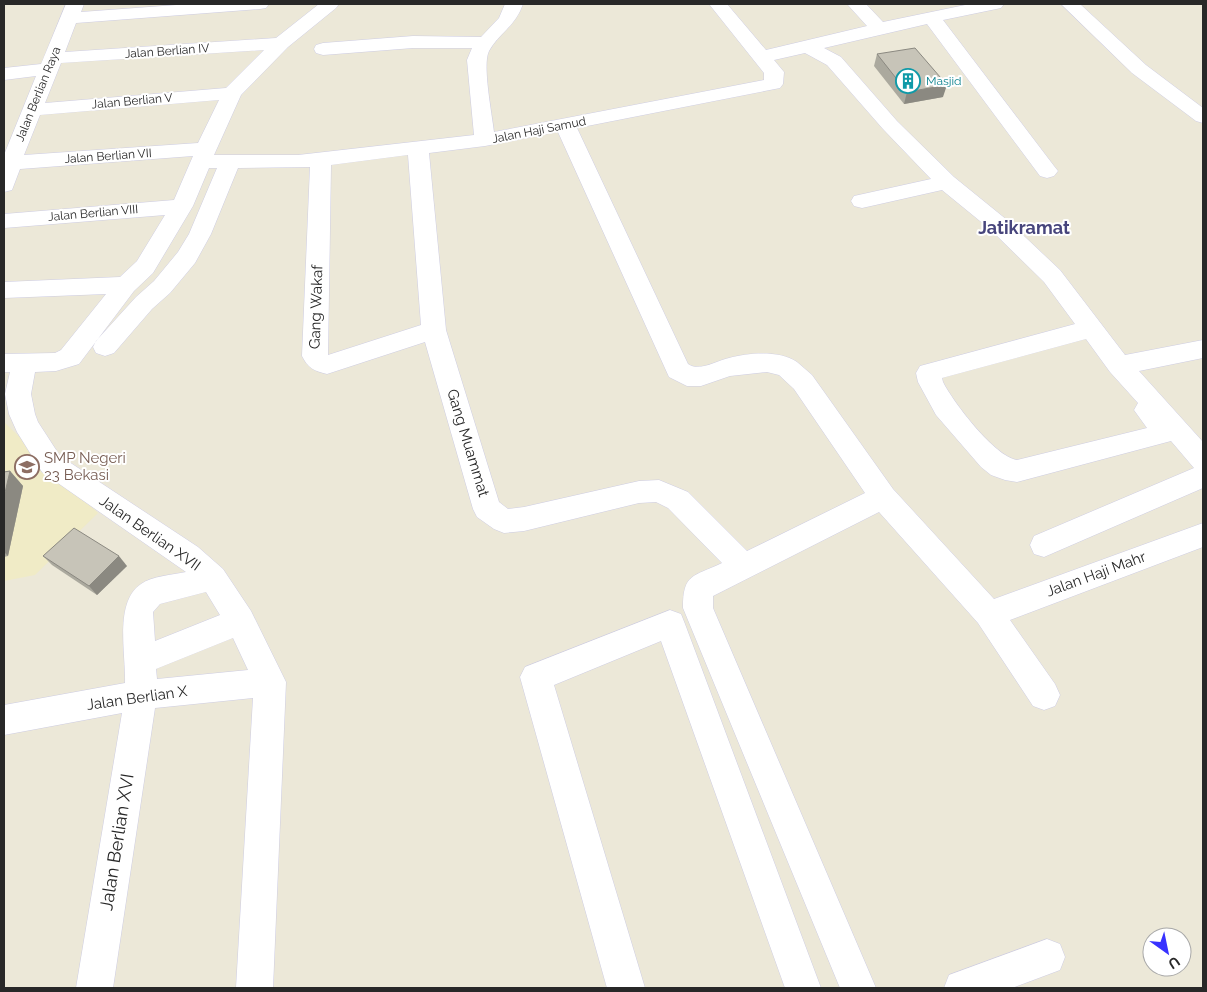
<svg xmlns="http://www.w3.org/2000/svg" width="1207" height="992" viewBox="0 0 1207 992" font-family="Raleway,sans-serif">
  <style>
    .education { fill: #f0ebc6 }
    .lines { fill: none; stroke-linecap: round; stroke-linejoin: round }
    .minor-casing { stroke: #cecde3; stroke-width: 1 }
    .minor { fill: #fff; fill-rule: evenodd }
    .wall { fill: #aba99e }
    .shaded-wall { fill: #8b8981 }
    .building { fill: #c7c4b8; stroke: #8b8981 }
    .labels { text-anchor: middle; stroke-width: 4; stroke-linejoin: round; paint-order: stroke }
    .far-street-label { font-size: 12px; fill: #282828; stroke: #fff }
    .far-culture-label { font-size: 12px; fill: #0d838f; stroke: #fff; text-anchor: start }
    .street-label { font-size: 15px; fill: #282828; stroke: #fff }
    .education-label { font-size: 15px; fill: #785e54; stroke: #fff; text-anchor: start }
    .quarter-label { font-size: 18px; font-weight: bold; fill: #47457c; stroke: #fff }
    .near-street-label { font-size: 18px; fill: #282828; stroke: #fff }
  </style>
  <rect width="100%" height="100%" fill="#ece8d8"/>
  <!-- education -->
  <polygon class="education" points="4,422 98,513 35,575 4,581"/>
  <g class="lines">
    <defs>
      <g id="minor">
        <path d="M66 4H84L81 12 190 4H269L266 8 260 9 76 23 65 52 276 38 319 4H339L336 8 288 47 241 95 214 155H298L474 135 467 60 472 48H413L323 55 316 53 314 49 316 45 323 43 413 36 481 37 499 18 505 4H523C515 27 499 33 489 51 482 64 492 114 494 132L764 80V73L709 4H727L766 50 867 26 847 4H866L883 22 970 4H1004L1001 8 943 20 1054 166 1058 171 1054 176 1047 178 1040 176 927 24 824 48 841 57 897 121 954 177 1007 220 1060 270 1125 355 1203 340V358L1139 371 1203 442V488L1044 557 1034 554 1030 545 1034 536 1194 468 1171 441 1017 482 1005 480 991 475 981 467 936 415 918 382 916 373 920 366 1075 324 1044 282 991 230 942 190 862 208 854 206 851 201 854 196 931 179 883 129 827 65 805 53 774 60 784 72 783 84 780 88 577 128 688 364C699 372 716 361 729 358 748 353 779 350 797 362 802 366 807 371 812 375L893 489 994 599 1203 523V547L1010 620 1055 684 1060 695 1055 706 1044 710 1033 706 978 623 879 512 713 596V608L876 988H840L683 608C683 573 693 577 722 563L668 508 656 502 639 503 524 531 504 533 494 529 477 517 473 509 425 342 327 374C314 371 308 368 302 356L310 167 238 168 211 234 195 263 170 293 152 309 114 353 105 356 96 353 93 347 96 341 136 297 154 281 178 252 189 234 217 168H209L193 206 153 273 134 291 79 364 56 371 35 372 31 394 35 414 38 422 60 456 198 547 223 569 251 611 286 682 273 988H236L253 698 155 708 113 988H76L122 713 4 735V705L125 683C126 654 114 602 141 584 152 576 172 575 186 572L42 472 17 432 9 414 5 394 10 372H4V354L55 353 61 350 106 294 4 298V282L120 277 137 261 165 215 4 228V214L174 200 193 156 20 169 12 190 4 192V155L36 76 4 80V68L41 64ZM264 50 226 88 45 103 61 63ZM219 100 198 143 24 155 40 115ZM558 132 669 377 687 386H701L730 376 767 372 779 375 794 389 865 493 747 551 688 492 659 480 639 481 524 507 508 509 499 502 446 330 429 153 485 146ZM408 155 421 325 328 355 331 165ZM1086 339 1110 372 1138 403 1134 410 1147 428 1017 460C995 457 953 402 943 382L942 378ZM206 592 220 615 155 641 153 612 160 604ZM233 638 248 670 157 679 156 669Z"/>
        <polygon points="1061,4 1080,4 1146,65 1203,108 1203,123 1196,121 1132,73"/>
        <polygon points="670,610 681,614 685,624 821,988 785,988 661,641 554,685 645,988 607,988 520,677 525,667"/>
        <polygon points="1047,939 1060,944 1065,957 1060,970 1012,988 944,988 949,975"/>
      </g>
    </defs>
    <!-- minor casing -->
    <use href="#minor" class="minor-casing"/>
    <!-- minor -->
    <use href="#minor" class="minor"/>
  </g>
  <!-- wall -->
  <g class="wall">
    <polygon points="877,54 943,97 904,104 874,66"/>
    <polygon points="10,471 23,486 8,556 4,557 4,472"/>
    <polygon points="43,556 127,566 97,595 52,565"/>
  </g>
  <!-- shaded-wall -->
  <g class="shaded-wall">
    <polygon points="947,85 943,97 904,104 907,92"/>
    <polygon points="10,471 23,486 8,556 4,552 4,497"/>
    <polygon points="119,556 127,566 97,595 89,586"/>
  </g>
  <!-- building -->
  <g class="building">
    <polygon points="915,48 947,85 907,92 877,54"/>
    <polygon points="10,471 4,497 4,472"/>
    <polygon points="74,528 119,556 89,586 43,556"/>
  </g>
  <!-- icons -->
  <defs>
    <symbol id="building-ring" viewBox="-11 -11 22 22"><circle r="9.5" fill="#fff" stroke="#0f9aa8" stroke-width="1.5"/><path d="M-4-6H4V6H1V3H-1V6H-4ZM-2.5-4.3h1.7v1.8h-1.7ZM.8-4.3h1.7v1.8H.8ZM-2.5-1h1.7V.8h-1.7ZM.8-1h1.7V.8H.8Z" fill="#0f9aa8"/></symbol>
    <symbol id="school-ring" viewBox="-11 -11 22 22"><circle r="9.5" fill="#fff" stroke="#8d6e63" stroke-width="1.5"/><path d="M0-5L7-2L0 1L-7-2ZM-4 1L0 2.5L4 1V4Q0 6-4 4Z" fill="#8d6e63"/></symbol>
  </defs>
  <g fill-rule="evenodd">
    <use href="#building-ring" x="894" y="67" width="28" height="28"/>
    <use href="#school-ring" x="13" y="453" width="28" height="28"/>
  </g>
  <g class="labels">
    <!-- far-street labels -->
    <g class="far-street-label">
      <text transform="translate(167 51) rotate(-4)" y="4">Jalan Berlian IV</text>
      <text transform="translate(38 94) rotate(-68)" y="4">Jalan Berlian Raya</text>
      <text transform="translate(132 101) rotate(-5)" y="4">Jalan Berlian V</text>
      <text transform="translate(539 130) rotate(-11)" y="4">Jalan Haji Samud</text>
      <text transform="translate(108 156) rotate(-4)" y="4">Jalan Berlian VII</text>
      <text transform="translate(93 213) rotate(-5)" y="4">Jalan Berlian VIII</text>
    </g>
    <!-- far-culture labels -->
    <g class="far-culture-label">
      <text x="926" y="85">Masjid</text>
    </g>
    <!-- street labels -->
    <g class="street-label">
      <text transform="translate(316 307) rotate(-88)" y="5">Gang Wakaf</text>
      <text transform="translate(468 443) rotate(73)" y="5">Gang Muammat</text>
      <text transform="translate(150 533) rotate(35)" y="5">Jalan Berlian XVII</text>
      <text transform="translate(1096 574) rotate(-20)" y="5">Jalan Haji Mahr</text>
      <text transform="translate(137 698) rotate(-8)" y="5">Jalan Berlian X</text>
    </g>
    <!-- education labels -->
    <g class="education-label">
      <text x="44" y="463">SMP Negeri<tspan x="44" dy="17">23 Bekasi</tspan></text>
    </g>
    <!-- quarter labels -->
    <g class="quarter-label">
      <text x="1024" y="234">Jatikramat</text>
    </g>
    <!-- near-street labels -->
    <g class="near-street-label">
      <text transform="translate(117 842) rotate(-81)" y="6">Jalan Berlian XVI</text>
    </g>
  </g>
  <!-- border -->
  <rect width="1207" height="992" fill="none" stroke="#282828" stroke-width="10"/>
  <!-- north arrow -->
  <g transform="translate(1167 952) rotate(147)"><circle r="24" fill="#ffffff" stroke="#a9a9a9"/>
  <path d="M0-4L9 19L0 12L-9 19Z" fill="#3832ff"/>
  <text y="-8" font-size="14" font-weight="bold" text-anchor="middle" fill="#282828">U</text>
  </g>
</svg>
